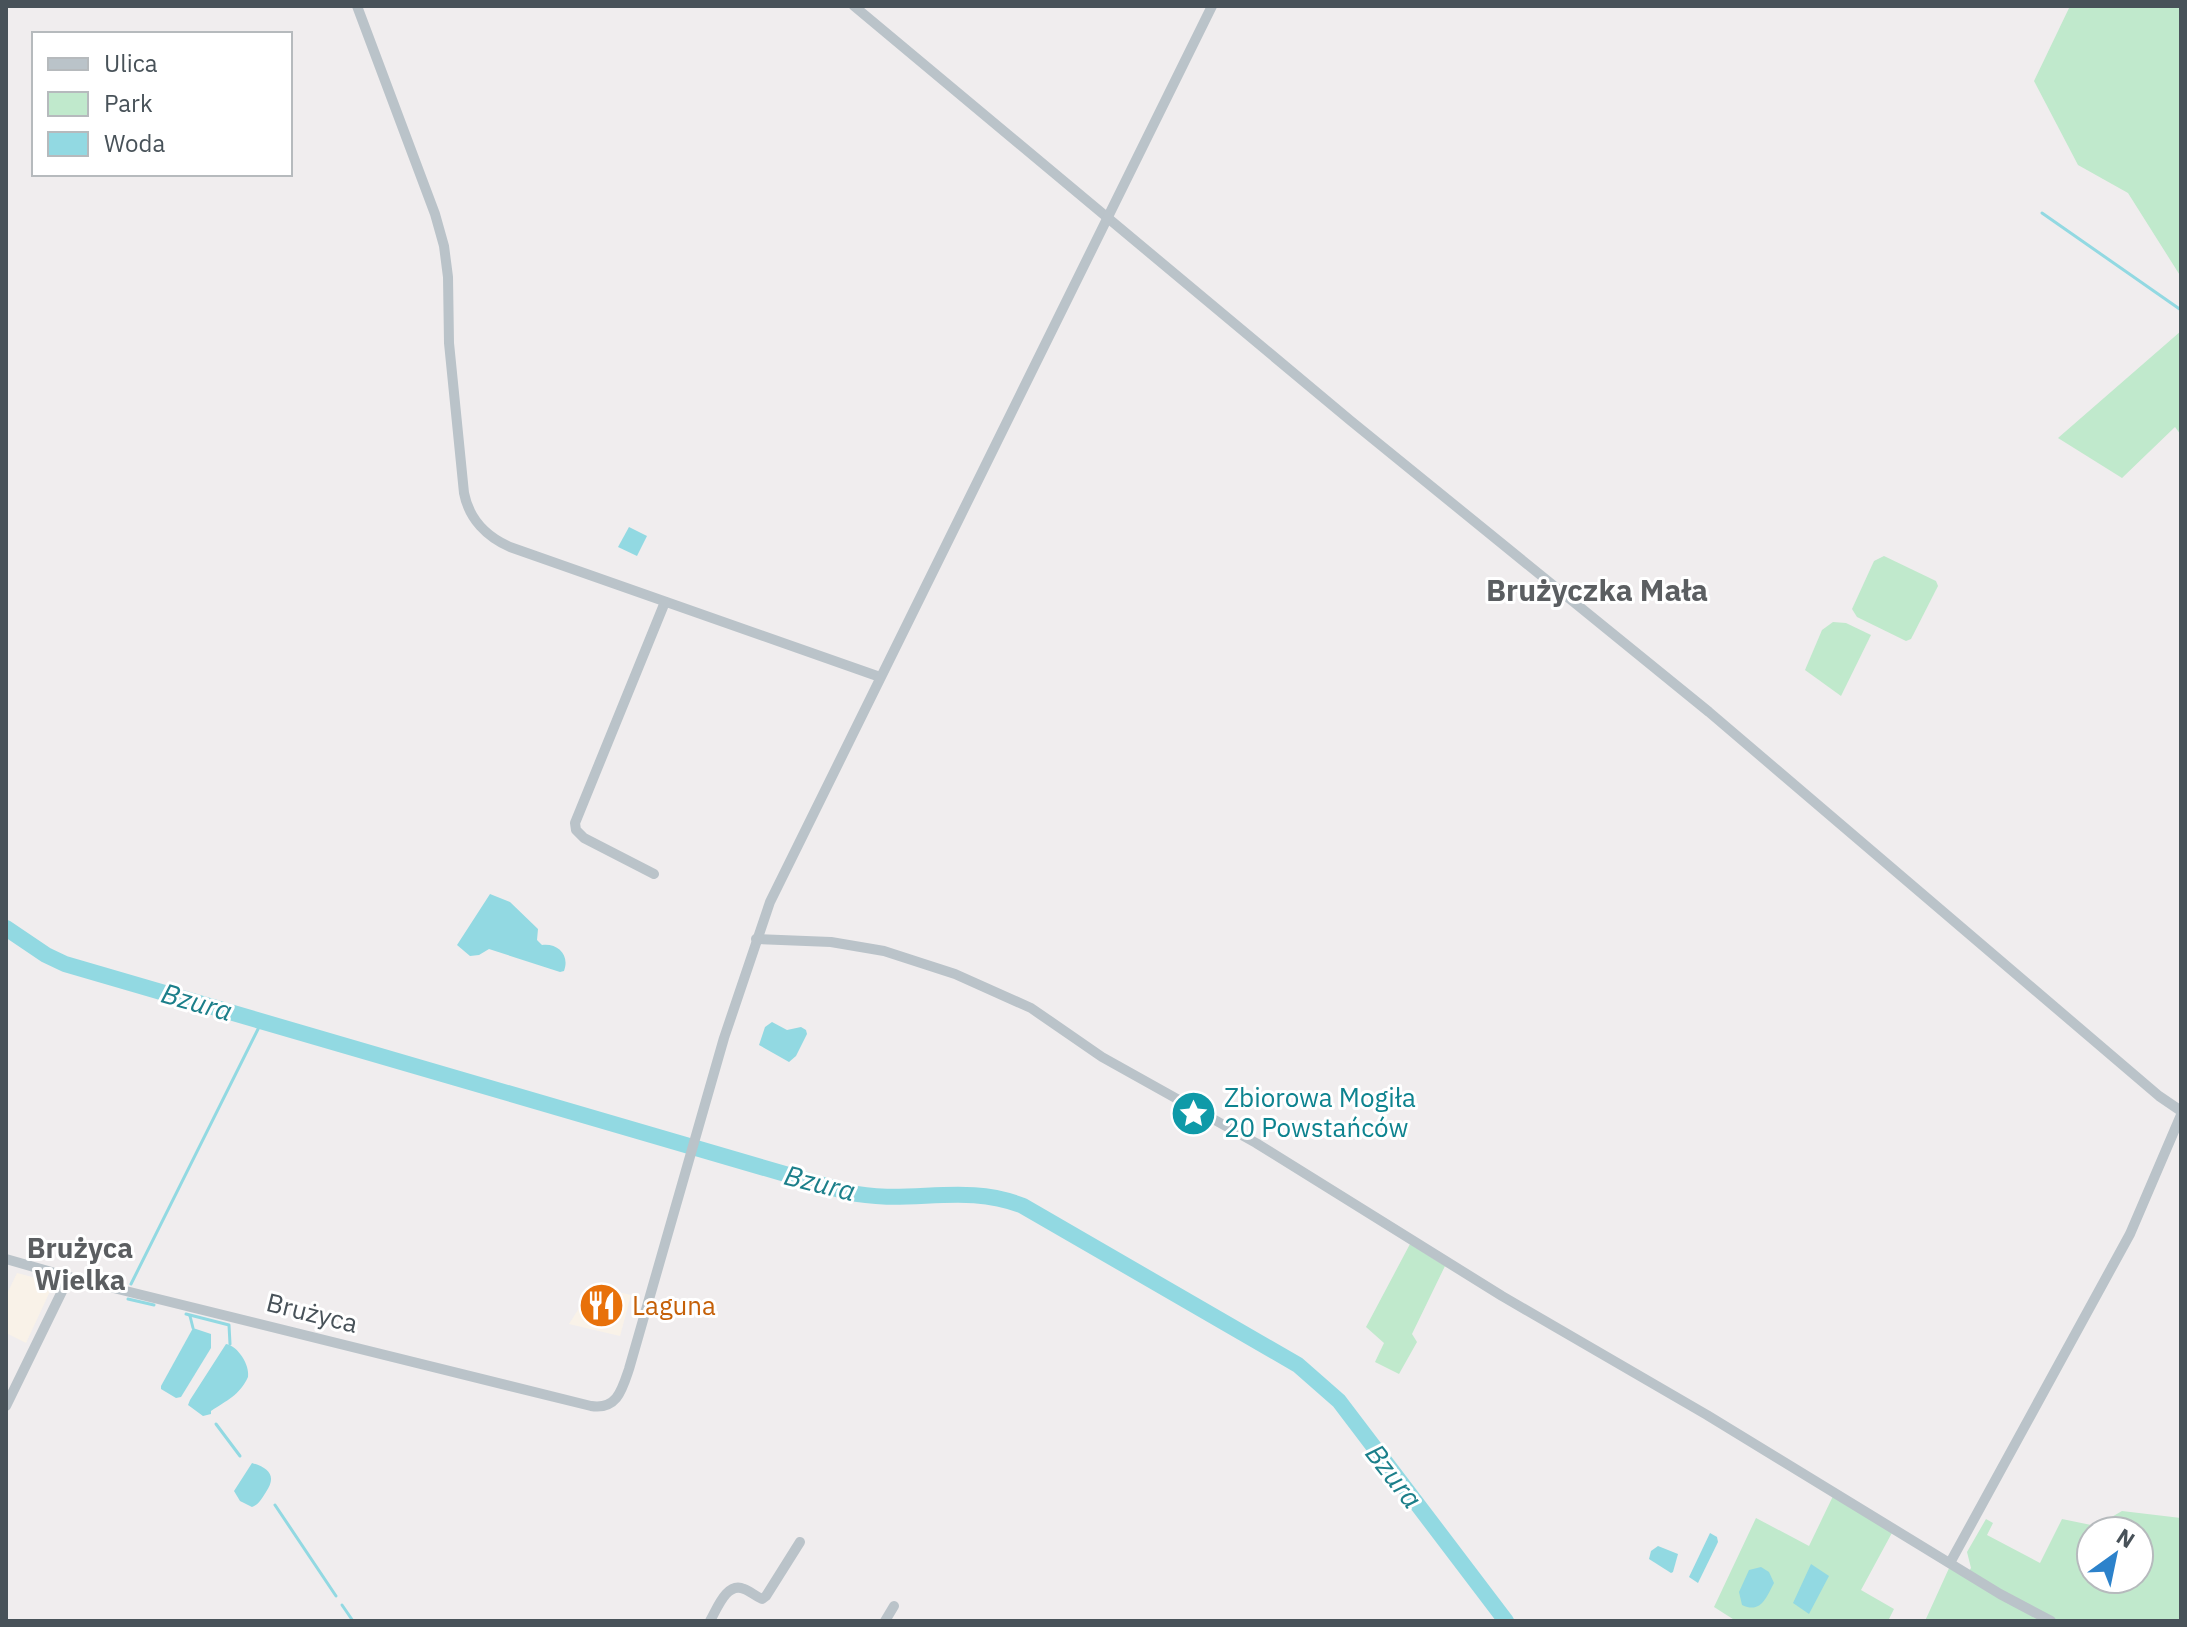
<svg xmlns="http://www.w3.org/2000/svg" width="2187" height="1627" viewBox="0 0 2187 1627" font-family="'IBM Plex Sans',sans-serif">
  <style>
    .commercial { fill: #f9f2e8 }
    .green { fill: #c0e9cc; fill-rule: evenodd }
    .water { fill: #92d9e2 }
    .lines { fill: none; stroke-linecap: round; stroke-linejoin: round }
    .stream { stroke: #92d9e2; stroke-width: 3 }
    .river { stroke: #92d9e2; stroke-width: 16 }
    .minor { stroke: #bac3c9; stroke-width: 10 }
    .labels { text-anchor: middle; stroke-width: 6; stroke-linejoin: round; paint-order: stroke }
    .culture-label { font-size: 26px; fill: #0d838f; stroke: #fff; text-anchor: start }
    .food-label { font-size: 26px; fill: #c56008; stroke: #fff; text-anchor: start }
    .street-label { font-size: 26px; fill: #485259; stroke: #fff }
    .water-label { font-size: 28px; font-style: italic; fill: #1b7f8a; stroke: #fff }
    .neighbourhood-label { font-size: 28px; font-weight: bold; fill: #5b5e61; stroke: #fff }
    .quarter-label { font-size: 30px; font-weight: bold; fill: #5b5e61; stroke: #fff }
  </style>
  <rect width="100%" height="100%" fill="#f0edee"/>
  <!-- commercial -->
  <g class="commercial">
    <polygon points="17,1273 36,1278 52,1287 26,1343 6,1333 6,1296"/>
    <polygon points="593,1286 631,1295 620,1336 569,1324"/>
  </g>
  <!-- green -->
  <g class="green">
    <polygon points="2070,6 2181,6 2181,277 2128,193 2078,165 2034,81"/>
    <polygon points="2181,331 2181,435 2175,427 2122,478 2058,438"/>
    <polygon points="1884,556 1936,581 1938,586 1911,639 1906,641 1857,617 1852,609 1874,561"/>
    <polygon points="1833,622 1846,623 1871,635 1841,696 1805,670 1822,630"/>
    <polygon points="1410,1244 1445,1266 1412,1334 1417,1342 1399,1374 1375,1362 1384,1343 1366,1327"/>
    <polygon points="1834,1494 1893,1531 1861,1590 1894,1609 1888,1621 1736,1621 1714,1607 1756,1518 1809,1546"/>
    <path d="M2122 1511 2181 1518V1621H1925L1950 1566 1966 1575 1971 1568 1967 1552 1986 1519 1993 1523 1987 1535 2040 1563 2062 1519 2096 1526ZM2091 1531H2139V1579H2091Z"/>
  </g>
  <!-- water -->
  <g class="water">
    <polygon points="629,527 647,536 637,556 618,547"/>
    <path d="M490 894 510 902 538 929 537 940 542 945C558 943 570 955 564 971L560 972 489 949 479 955 470 956 457 945Z"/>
    <polygon points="772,1022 787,1030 801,1027 806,1030 807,1034 796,1056 789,1062 759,1045 765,1027"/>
    <polygon points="193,1328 211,1334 211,1348 181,1397 176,1398 161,1389 161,1386"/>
    <path d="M226 1344C238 1346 250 1365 248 1377 239 1396 227 1400 211 1411V1414L203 1416 188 1405 190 1400Z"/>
    <path d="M252 1463C269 1468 277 1476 266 1492 261 1500 259 1504 252 1507L240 1501 234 1491Z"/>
    <polygon points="1710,1533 1717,1537 1718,1542 1698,1583 1689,1577"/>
    <polygon points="1658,1546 1678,1554 1673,1572 1671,1573 1649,1559 1651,1551"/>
    <polygon points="1811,1564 1829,1576 1809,1614 1793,1603"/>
    <path d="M1761 1567 1769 1572 1774 1583C1766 1598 1761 1614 1742 1605L1739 1592 1749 1570Z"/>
  </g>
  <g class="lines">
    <!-- stream -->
    <g class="stream">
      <polyline points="2042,213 2181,310"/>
      <polyline points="131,1284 262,1021"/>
      <polyline points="128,1299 154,1305"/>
      <polyline points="186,1314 229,1325 230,1344"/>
      <polyline points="190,1316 193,1328"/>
      <polyline points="216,1424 240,1456"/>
      <polyline points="275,1505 336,1596"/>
      <polyline points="342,1605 353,1621"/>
    </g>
    <!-- river -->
    <path class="river" d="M6 928 46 955 65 964 847 1192C908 1206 964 1182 1023 1206L1298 1365 1339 1401 1506 1621"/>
    <!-- minor -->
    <g class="minor">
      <path d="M357 6 435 214 444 246 448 277 449 343 464 493C469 519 487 537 510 547L880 677"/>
      <polyline points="854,6 1351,421 1709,712 2159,1096 2181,1111"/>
      <polyline points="654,874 584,838 576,830 575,823 665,602"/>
      <polyline points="756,939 831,942 884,951 955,974 1031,1008 1102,1057 1256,1143 1502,1296 1707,1415 2000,1594 2051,1621"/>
      <path d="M6 1259 69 1277 591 1406C617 1410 622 1390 629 1369L724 1038 770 902 1212 6"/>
      <polyline points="6,1406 69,1277"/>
      <polyline points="1951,1561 2130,1234 2181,1115"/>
      <path d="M710 1621C717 1609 727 1581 744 1589 750 1591 755 1596 762 1599L766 1596 800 1542"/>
      <polyline points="885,1621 894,1606"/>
    </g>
  </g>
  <!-- icons -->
  <defs>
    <symbol id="sight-disc" viewBox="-11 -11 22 22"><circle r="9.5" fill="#0f9aa8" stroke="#fff"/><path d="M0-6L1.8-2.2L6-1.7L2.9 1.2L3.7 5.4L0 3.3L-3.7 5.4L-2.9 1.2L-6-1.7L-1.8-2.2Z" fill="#fff"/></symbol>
    <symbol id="restaurant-disc" viewBox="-11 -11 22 22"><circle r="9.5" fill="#e8710a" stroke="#fff"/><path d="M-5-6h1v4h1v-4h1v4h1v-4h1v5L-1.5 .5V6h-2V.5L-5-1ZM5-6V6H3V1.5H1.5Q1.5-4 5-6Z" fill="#fff"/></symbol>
  </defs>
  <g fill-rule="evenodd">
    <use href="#sight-disc" x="1168" y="1088" width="51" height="51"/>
    <use href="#restaurant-disc" x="576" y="1280" width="51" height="51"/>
  </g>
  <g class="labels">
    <!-- culture labels -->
    <g class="culture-label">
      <text x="1224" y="1107">Zbiorowa Mogiła<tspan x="1224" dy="30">20 Powstańców</tspan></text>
    </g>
    <!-- food labels -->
    <g class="food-label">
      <text x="632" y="1315">Laguna</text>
    </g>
    <!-- street labels -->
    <g class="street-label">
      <text transform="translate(312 1313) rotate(14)" y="9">Brużyca</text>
    </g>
    <!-- water labels -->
    <g class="water-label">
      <text transform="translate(197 1002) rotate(16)" y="10">Bzura</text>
      <text transform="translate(820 1183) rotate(14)" y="10">Bzura</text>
      <text transform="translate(1394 1476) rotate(52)" y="10">Bzura</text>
    </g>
    <!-- neighbourhood labels -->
    <g class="neighbourhood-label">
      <text x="80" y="1258">Brużyca<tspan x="80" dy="32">Wielka</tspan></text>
    </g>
    <!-- quarter labels -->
    <g class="quarter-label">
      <text x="1597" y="601">Brużyczka Mała</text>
    </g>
  </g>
  <!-- border -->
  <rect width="2187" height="1627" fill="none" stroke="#485259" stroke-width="16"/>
  <!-- legend -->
  <rect x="32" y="32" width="260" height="144" fill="#ffffff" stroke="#b6babd" stroke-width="2"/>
  <rect x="48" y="58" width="40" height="12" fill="#bac3c9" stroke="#b6babd" stroke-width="2"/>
  <text x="104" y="72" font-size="24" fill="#485259">Ulica</text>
  <rect x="48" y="92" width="40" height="24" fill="#c0e9cc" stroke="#b6babd" stroke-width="2"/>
  <text x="104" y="112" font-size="24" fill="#485259">Park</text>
  <rect x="48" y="132" width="40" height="24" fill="#92d9e2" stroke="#b6babd" stroke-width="2"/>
  <text x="104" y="152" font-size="24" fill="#485259">Woda</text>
  <!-- north arrow -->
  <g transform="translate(2115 1555) rotate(33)"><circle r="38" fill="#ffffff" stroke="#b6babd" stroke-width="2"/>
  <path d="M0-6L14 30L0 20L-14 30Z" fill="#2c82cb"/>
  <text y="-12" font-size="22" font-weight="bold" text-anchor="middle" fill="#485259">N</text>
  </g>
</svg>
